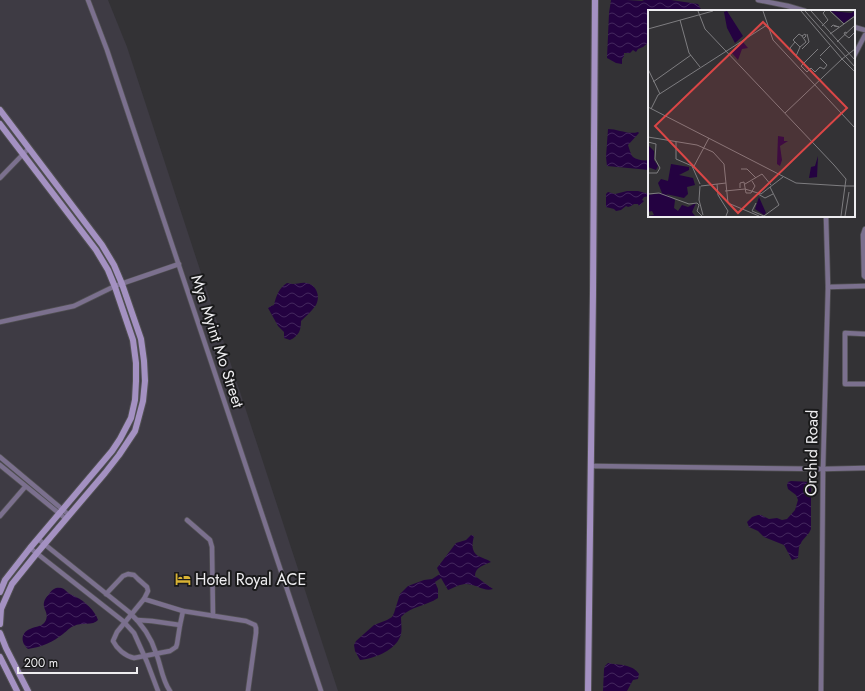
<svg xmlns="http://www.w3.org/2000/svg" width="865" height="691" viewBox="0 0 865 691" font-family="Jost,sans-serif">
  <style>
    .built { fill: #3e3b44 }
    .water { fill: url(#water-waves) }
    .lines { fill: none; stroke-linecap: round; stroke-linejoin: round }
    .street-casing { stroke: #515053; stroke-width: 6 }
    .secondary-casing { stroke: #515053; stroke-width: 8 }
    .street { stroke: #7b708e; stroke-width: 4.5 }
    .secondary { stroke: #a491c2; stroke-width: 6 }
    .labels { text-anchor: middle; stroke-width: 4; stroke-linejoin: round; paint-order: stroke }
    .street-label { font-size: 16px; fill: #eeedf0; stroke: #1a1a1b }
    .poi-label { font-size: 16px; fill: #eeedf0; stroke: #1a1a1b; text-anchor: start }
    .inset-road { fill: none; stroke: #7e7d80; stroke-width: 1 }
    .view { fill: #da4646; fill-opacity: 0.15; stroke: #da4646; stroke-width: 2 }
    .inset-edge { fill: none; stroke: #eeedf0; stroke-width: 2 }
  </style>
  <defs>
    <pattern id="water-waves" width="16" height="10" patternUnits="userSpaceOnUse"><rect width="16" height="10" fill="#240241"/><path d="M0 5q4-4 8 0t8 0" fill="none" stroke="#44275d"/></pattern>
  </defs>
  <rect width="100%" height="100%" fill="#333235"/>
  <!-- built -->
  <polygon class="built" points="0,0 108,0 127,47 338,691 0,691"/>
  <!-- water -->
  <g class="water">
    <polygon points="611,0 627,0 642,1 644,0 671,0 698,4 702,11 649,11 649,42 643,47 638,49 636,52 633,50 630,53 624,53 624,56 622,59 622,64 616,63 607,58 609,13"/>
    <path d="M608 129C618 129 628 135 638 132L639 133 628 145C629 148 631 155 633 157 637 160 644 161 649 160V170L607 166 606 157Z"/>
    <polygon points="627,191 638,191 649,194 649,196 644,197 642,200 644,201 639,206 638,204 634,204 631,206 628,207 626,206 621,210 616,211 614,209 606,207 606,194 608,192 615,194"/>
    <path d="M287 283C289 283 291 284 293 284 297 284 302 282 306 283 316 284 321 296 316 305 312 311 306 316 301 321 301 330 299 336 290 340L284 338V332L278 326 268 308 271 306 274 305C276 296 279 288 287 283Z"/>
    <polygon points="791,481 811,482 811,529 809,533 802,541 799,547 798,558 792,560 784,545 764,537 758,531 749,527 747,522 752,517 758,515 761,515 769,519 777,518 782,520 787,519 795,510 798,500 796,495 788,489 787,485 788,482"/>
    <path d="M471 535 474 536C472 544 471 551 478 556 482 558 487 559 491 562 484 565 475 567 475 576L493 589C484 592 476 584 466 584 460 584 453 588 448 590L441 578 435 582 438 589V598C426 606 411 606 401 617 401 624 403 633 399 639 393 651 373 659 360 660L355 651 354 645 356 641 374 625 387 620 392 617 394 613 400 594 408 586 424 580 432 579 440 574 437 568 456 543 466 540Z"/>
    <path d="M56 588C64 587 64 590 70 594 72 595 74 596 76 597 85 601 95 611 98 620 93 626 81 622 74 626 70 627 67 631 63 634 53 642 42 647 28 649 21 643 20 633 30 629 36 626 43 627 46 620 50 610 37 607 49 594 51 591 53 589 56 588Z"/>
    <path d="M608 663C618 665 633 664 639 674L638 679 633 680 627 691H603L604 669 605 666Z"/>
  </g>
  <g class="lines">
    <defs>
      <g id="street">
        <polyline points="88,0 107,50 321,691"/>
        <polyline points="758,0 788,6 805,11"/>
        <polyline points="854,27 865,30"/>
        <polyline points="854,56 865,35"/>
        <polyline points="0,178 29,148"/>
        <polyline points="865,229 863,235 864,276 865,277"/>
        <polyline points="828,287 865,286"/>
        <polyline points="0,322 74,306 115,286 179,264"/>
        <polyline points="865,334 845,333 845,384 865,384"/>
        <polyline points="0,457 69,515"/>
        <polyline points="0,465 66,519"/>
        <polyline points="591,466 823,469 865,468"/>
        <polyline points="0,516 25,487"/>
        <polyline points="187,520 210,540 212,547 213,616"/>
        <path d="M38 539 129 612C141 623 151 637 156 653 161 665 162 680 170 691"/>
        <polyline points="30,548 123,621 134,633 147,662 158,691"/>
        <path d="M106 594 123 576 128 574 134 575 138 579 147 587 148 591 144 599 117 632 113 641C117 649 125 656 134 658L170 651 176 647 177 644 180 625 183 611"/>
        <polyline points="144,599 183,611 246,621 255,625 256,628 256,633 248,691"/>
        <polyline points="137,620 152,621 180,625"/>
        <polyline points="821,691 823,469 828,287 826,216"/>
      </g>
      <g id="secondary">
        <polyline points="0,110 102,245 114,265 122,284 141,339 144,361 145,381 143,401 138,420 135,431 119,455 105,473 37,553 12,584 1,609 0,624"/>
        <polyline points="0,124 96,250 108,270 115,287 133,340 136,363 136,381 135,400 131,418 120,439 112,451 30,548 5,580 0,592"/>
        <polyline points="0,633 6,648 28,691"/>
        <polyline points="0,657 17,691"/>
        <polyline points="588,691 593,293 595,0"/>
      </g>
    </defs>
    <!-- street casing -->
    <use href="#street" class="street-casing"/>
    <!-- secondary casing -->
    <use href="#secondary" class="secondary-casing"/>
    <!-- street -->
    <use href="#street" class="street"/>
    <!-- secondary -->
    <use href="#secondary" class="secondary"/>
  </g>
  <!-- icons -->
  <defs>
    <symbol id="hotel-bare" viewBox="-9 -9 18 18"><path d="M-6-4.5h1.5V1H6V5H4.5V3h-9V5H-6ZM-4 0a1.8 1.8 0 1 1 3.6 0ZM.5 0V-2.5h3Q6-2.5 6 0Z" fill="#d9b334" stroke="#1a1a1b" stroke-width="2.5" paint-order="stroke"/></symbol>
  </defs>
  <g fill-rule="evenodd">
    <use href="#hotel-bare" x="172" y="568" width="22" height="22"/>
  </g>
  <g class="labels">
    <!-- street labels -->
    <g class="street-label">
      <text transform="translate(218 341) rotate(72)" y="6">Mya Myint Mo Street</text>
      <text transform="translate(811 453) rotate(-89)" y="6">Orchid Road</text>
    </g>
    <!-- poi labels -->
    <g class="poi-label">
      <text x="195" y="585">Hotel Royal ACE</text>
    </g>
  </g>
  <!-- overview -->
  <g transform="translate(648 10)">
    <rect width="207" height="207" fill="#333235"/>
    <path d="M79 1 95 26 87 33 79 18 76 2ZM183 1 203 3 207 1V5L196 13ZM95 32 100 38 94 39 90 50 83 42ZM130 126 136 127V131H140L132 136 134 150 132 156 129 154ZM0 135 6 141V150L10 156 8 160 0 157ZM170 146 169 167 161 168 163 157 167 156ZM23 154 41 157V160L31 165 45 168 47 175 39 177 40 184 36 188 18 184 27 190 26 198 30 201 34 195 40 197 48 193 44 202 47 206H0L6 205 4 201 0 202V185L14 183 10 173 13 169 20 171ZM111 187 118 203 116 205 107 199Z" fill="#240241"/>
    <path class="inset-road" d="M50 1 57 19 186 155 198 169 197 176H207M115 1 125 30 207 118M153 1 194 49 207 39M157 1 207 57M163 1 207 50M182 1 196 14M32 10 41 43 52 57M174 16 180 10 175 3 177 1M183 17 185 15 191 17 186 16M0 19 65 1M199 23 197 22 196 24 201 28 207 22M182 24 207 6M154 26 151 24 145 30 152 37 158 32 154 26 157 24 158 26 156 28M147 32 142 38 148 46 152 37M189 32 207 15M154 39 161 32 159 24M170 39 153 56 159 62 163 58 167 62 172 57 176 59 179 55 172 48M172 46 182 36M0 59 12 84M5 72 43 45M0 97 148 173 197 176 193 206M3 99 10 85 119 15M137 103 194 49 207 62M0 127 49 135 65 142 76 154 80 193 111 206M0 132 8 134 7 149 12 158 9 163H0M28 132V149L44 156 52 174M45 158 61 128M93 159H99L108 168M69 174 70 185 80 201 78 206M97 174 114 164 123 175M52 176 51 190 55 205M53 176 78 173M92 178V173L96 172 98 183H103L107 176 104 171M77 181 97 179 113 184 135 167M0 184 11 183 41 194 49 193 51 195 49 201 54 206M110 184 117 188 125 184M108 193 104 201 116 206 131 195 122 177M197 206 201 182"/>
    <path class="view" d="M115 12 199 98 90 203 7 116Z"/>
    <rect width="207" height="207" class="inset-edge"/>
  </g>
  <!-- scale -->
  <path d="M18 667v6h119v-6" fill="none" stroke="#eeedf0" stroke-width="2"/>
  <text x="24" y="667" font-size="12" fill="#eeedf0" stroke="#1a1a1b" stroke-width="3" paint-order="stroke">200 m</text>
</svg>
